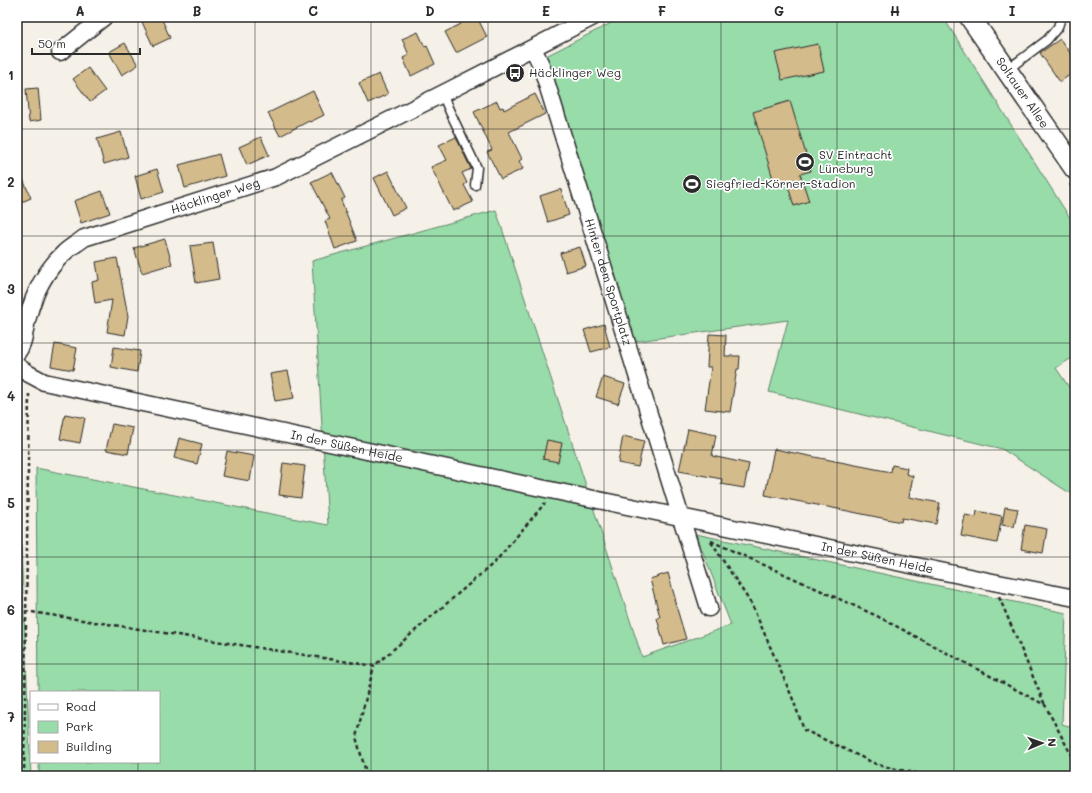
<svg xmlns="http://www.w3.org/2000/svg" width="1092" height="793" viewBox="0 0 1092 793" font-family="Mali,sans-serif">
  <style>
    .green { fill: #97dca9; stroke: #61846a }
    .building { fill: #d4bb8b; stroke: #2b2b2b }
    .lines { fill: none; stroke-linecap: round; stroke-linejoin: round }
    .service-casing { stroke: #2b2b2b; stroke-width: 11 }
    .minor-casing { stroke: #2b2b2b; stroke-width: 19 }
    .tertiary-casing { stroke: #2b2b2b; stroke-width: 23 }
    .path { stroke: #2b2b2b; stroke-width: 2.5; stroke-dasharray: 4 3; stroke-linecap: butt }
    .service { stroke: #fff; stroke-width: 8 }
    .minor { stroke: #fff; stroke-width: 16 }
    .tertiary { stroke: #fff; stroke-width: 20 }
    .grid { fill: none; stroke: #2b2b2b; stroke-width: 1; stroke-opacity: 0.55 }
    .labels { text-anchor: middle; stroke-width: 3.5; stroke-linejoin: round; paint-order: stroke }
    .poi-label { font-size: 12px; fill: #2b2b2b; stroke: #fff; text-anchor: start }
    .street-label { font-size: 12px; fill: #2b2b2b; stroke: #fff }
    .neatline { fill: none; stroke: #2b2b2b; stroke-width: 1.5 }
    .grid-label { font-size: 13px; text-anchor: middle; font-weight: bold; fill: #2b2b2b }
  </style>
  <rect width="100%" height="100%" fill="#f6f1e8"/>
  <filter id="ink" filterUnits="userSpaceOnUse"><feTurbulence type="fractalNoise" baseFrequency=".025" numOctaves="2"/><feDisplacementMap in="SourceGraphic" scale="8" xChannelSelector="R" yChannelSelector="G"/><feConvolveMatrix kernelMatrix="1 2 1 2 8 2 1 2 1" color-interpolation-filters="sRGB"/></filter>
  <g filter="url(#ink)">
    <!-- green -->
    <g class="green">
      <polygon points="623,17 943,17 1075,226 1075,356 1056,368 1075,396 1075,493 1068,492 1002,449 769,392 788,320 631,342 544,57"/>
      <polygon points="496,210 642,657 731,625 696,534 1066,613 1062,724 1075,728 1075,776 39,776 39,762 159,762 159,692 38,692 36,468 328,525 312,261"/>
      <polygon points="17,452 31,776 17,776"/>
    </g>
    <!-- building -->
    <g class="building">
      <polygon points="152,17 161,17 170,38 153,46 142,22"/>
      <polygon points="457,17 477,17 487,37 456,53 445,32 461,24"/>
      <polygon points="418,32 425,47 427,46 435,64 411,76 403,58 409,55 402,39"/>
      <polygon points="1060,39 1075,60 1075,71 1060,82 1040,53"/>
      <polygon points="125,43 138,65 122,75 109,52"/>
      <polygon points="818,44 824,71 782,80 775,53"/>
      <polygon points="88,68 105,91 90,102 73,79"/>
      <polygon points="379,74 388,94 368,103 359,83"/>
      <polygon points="38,88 41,120 29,122 26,89"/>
      <polygon points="313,91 324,115 310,122 309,121 280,136 268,113"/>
      <polygon points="535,94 545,114 509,132 522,159 519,161 523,169 501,179 487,152 492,150 474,112 497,101 500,108 503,107 504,110"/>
      <polygon points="790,101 811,171 800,174 809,201 794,206 786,179 774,182 753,112"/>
      <polygon points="121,132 128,157 104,164 97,139"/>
      <polygon points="261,137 269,155 247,165 239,147"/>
      <polygon points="456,137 471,169 462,173 467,183 464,185 473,202 453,211 431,167 447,160 439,145"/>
      <polygon points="219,154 225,176 185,188 179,165"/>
      <polygon points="17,165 31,198 17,204"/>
      <polygon points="157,169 164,192 141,199 135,176"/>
      <polygon points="388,171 406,208 392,215 374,178"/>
      <polygon points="332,172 345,198 341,200 357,241 335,249 325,221 330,219 311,182"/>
      <polygon points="561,189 569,215 548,222 540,196"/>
      <polygon points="102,191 110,213 81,223 74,201"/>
      <polygon points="165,239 172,264 142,273 134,248"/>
      <polygon points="213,243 219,279 196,283 190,246"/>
      <polygon points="580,247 586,266 566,272 560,253"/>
      <polygon points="117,258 128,316 125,335 107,332 112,300 95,303 92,282 99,280 96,262"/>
      <polygon points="604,324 610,347 591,352 584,330"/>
      <polygon points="709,334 726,335 725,356 740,356 739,369 737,369 730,412 705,409 711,367 707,367"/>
      <polygon points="55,344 77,348 73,370 51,366"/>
      <polygon points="114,347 140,351 137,372 111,367"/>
      <polygon points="288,371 294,398 275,401 270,374"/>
      <polygon points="603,377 625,384 618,404 596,397"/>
      <polygon points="65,414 85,418 80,443 60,439"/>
      <polygon points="112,424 133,428 128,454 106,450"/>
      <polygon points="688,429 716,435 712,456 749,464 744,488 721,484 722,479 679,471"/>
      <polygon points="623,436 644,441 638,467 618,463"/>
      <polygon points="179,438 202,444 197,464 174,458"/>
      <polygon points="547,440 562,443 558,462 543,459"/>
      <polygon points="774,449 891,472 892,465 907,468 906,474 913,476 909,497 940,503 936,524 902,518 901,522 838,509 765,495"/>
      <polygon points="227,451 254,456 250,481 222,476"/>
      <polygon points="283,463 305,466 301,498 279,495"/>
      <polygon points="1005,507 1018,509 1014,527 1002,525"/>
      <polygon points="977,511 1002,516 997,543 961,536 965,515 976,517"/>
      <polygon points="1025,525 1047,529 1043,553 1021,549"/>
      <polygon points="668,573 675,598 674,599 686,639 664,645 657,618 660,617 650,579"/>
    </g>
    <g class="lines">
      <defs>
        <g id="service">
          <polyline points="1007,70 1047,40 1058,27 1061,17"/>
          <polyline points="442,94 450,112 477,168 475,185"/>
        </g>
        <g id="minor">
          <path id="s1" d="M533 48 541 65 709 608"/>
          <polyline points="60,52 104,17"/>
          <path id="s2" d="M17 353C25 343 24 329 28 317 34 293 45 271 64 253 70 247 78 243 84 238L276 177 442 94 593 17"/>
          <path id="s3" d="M17 366 29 374 44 382 555 491 993 582 1075 598"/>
        </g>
        <g id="tertiary">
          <path id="s4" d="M970 17 1075 169"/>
        </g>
      </defs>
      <!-- service casing -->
      <use href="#service" class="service-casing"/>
      <!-- minor casing -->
      <use href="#minor" class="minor-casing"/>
      <!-- tertiary casing -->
      <use href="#tertiary" class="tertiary-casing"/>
      <!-- path -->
      <g class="path">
        <polyline points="1070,184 1075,191"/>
        <polyline points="711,541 877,616 1045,705 1075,762"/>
        <polyline points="711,542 752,605 792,697 804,730 878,765 929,776"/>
        <polyline points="999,597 1045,705"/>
        <polyline points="25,611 374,666 495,562 545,503"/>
        <polyline points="24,776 29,391"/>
        <polyline points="367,776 356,737 374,666"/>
      </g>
      <!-- service -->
      <use href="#service" class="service"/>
      <!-- minor -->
      <use href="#minor" class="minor"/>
      <!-- tertiary -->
      <use href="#tertiary" class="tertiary"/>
    </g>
  </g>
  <!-- grid -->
  <path class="grid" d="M138 17V692M255 17V776M371 17V776M488 17V776M604 17V776M721 17V776M837 17V776M954 17V776M17 129H1075M17 236H1075M17 343H1075M17 450H1075M17 557H1075M17 664H1075M138 762V776"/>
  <!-- icons -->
  <defs>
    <symbol id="bus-disc" viewBox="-11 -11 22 22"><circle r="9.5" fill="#2b2b2b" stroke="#fff"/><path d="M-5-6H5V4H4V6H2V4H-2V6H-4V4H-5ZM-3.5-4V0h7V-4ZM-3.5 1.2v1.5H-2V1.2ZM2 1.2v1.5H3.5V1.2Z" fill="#fff"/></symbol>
    <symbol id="stadium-disc" viewBox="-11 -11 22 22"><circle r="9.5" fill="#2b2b2b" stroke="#fff"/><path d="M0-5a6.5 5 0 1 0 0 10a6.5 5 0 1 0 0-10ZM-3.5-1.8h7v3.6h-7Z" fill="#fff"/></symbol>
  </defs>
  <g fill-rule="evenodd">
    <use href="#bus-disc" x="504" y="62" width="22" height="22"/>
    <use href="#stadium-disc" x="794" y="151" width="22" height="22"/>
    <use href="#stadium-disc" x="681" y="173" width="22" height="22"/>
  </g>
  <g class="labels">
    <!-- poi labels -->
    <g class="poi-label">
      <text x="529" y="77">Häcklinger Weg</text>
      <text x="819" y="159">SV Eintracht<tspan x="819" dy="14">Lüneburg</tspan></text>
      <text x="706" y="188">Siegfried-Körner-Stadion</text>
    </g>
    <!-- street labels -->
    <g class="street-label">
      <text dy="4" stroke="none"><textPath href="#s4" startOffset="92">Soltauer Allee</textPath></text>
      <text dy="4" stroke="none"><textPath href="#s2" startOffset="275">Häcklinger Weg</textPath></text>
      <text dy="4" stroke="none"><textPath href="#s1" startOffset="246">Hinter dem Sportplatz</textPath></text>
      <text dy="4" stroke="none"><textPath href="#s3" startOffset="341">In der Süßen Heide</textPath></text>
      <text dy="4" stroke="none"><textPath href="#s3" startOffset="883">In der Süßen Heide</textPath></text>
    </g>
  </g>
  <!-- margin -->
  <rect width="1092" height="793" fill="none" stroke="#fff" stroke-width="44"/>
  <!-- legend -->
  <rect x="30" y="691" width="130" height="72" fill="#ffffff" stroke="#aaaaaa"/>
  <rect x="38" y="704" width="20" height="6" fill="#ffffff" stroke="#aaaaaa"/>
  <text x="66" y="711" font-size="12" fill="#2b2b2b">Road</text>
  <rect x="38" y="721" width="20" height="12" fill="#97dca9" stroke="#aaaaaa"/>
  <text x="66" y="731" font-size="12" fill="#2b2b2b">Park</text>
  <rect x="38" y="741" width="20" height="12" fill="#d4bb8b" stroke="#aaaaaa"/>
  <text x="66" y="751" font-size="12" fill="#2b2b2b">Building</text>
  <!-- north arrow -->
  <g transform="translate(1042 743) rotate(88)" stroke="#ffffff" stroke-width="3" paint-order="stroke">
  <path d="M0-3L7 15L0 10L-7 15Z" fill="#2b2b2b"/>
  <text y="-6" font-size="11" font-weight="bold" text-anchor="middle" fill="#2b2b2b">N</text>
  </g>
  <!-- scale -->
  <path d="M32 48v6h108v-6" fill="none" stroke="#2b2b2b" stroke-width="2"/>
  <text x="38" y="48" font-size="12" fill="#2b2b2b" stroke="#ffffff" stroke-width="3" paint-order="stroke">50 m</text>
  <rect x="22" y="22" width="1048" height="749" class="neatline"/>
  <g class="grid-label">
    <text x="80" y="16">A</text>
    <text x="197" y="16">B</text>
    <text x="313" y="16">C</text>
    <text x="430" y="16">D</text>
    <text x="546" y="16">E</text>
    <text x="662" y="16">F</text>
    <text x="779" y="16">G</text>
    <text x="895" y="16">H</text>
    <text x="1012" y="16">I</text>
    <text x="11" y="80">1</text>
    <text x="11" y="187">2</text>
    <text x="11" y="294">3</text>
    <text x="11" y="401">4</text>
    <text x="11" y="508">5</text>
    <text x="11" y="615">6</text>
    <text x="11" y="722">7</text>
  </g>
</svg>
